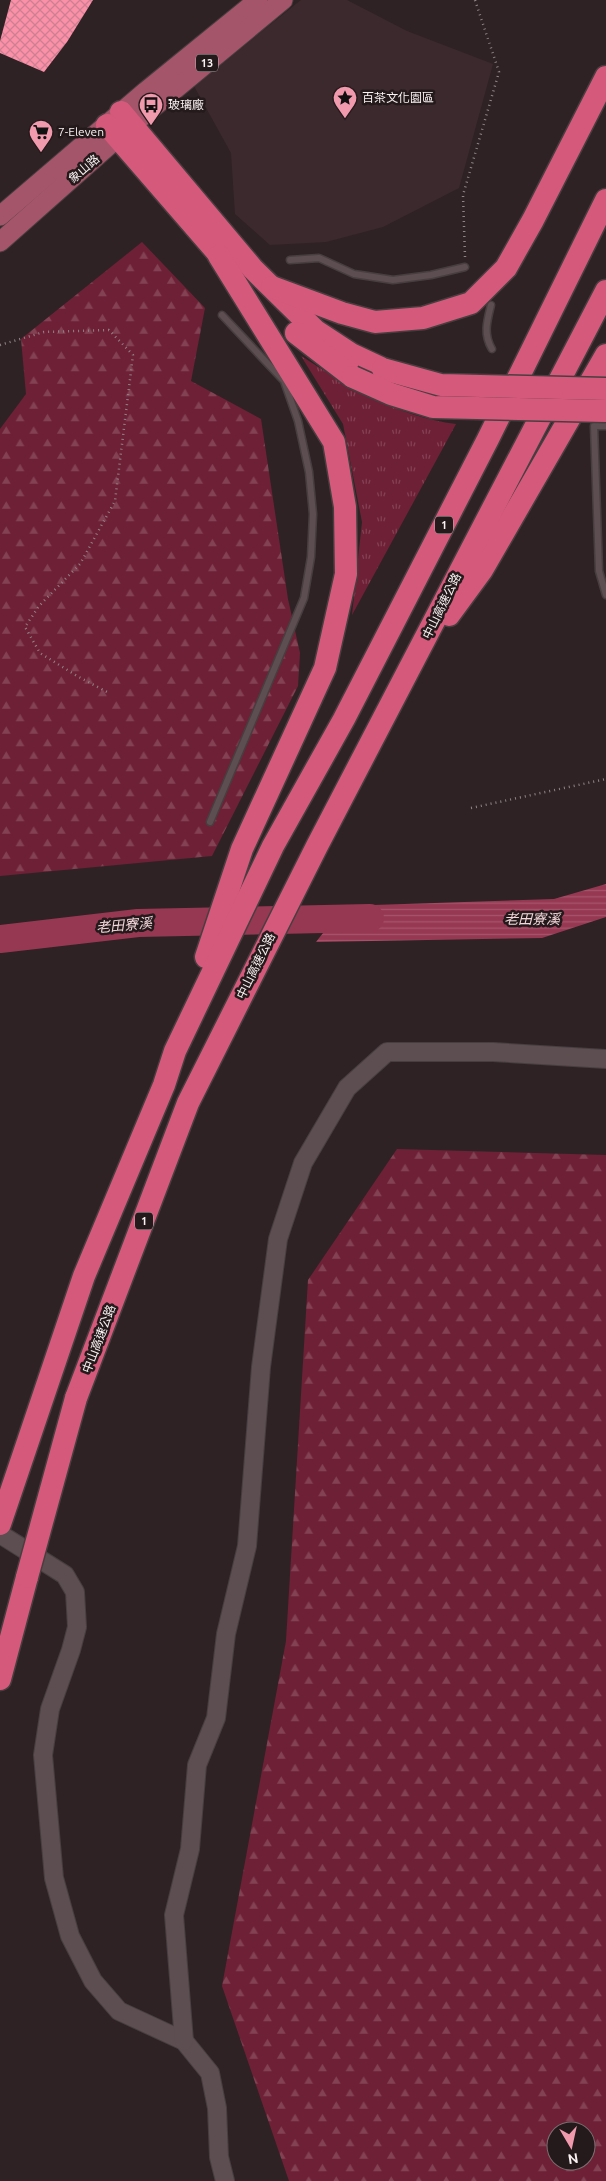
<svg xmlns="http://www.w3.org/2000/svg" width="606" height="2181" viewBox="0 0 606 2181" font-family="Ubuntu,'Noto Sans TC',sans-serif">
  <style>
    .built { fill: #3c292d }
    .grass { fill: url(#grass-tufts) }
    .forest { fill: url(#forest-firs); fill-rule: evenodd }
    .water { fill: url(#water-rules) }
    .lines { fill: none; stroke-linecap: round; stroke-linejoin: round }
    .river { stroke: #973853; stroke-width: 28 }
    .building { fill: url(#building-cross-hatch) }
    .lane-casing { stroke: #483e40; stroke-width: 9 }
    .secondary-casing { stroke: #483e40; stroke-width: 20 }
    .primary-casing { stroke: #483e40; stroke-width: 21 }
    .highway-casing { stroke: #483e40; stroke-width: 25 }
    .path { stroke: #8f8587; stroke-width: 2.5; stroke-dasharray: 1 4; stroke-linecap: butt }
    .lane { stroke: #5c4e51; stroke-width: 6 }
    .secondary { stroke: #5c4e51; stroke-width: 18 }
    .primary { stroke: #a5556a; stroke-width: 19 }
    .highway { stroke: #d5597b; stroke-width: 22 }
    .highway-bridge-casing { stroke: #483e40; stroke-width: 25; stroke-linecap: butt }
    .highway-bridge { stroke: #d5597b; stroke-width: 22 }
    .labels { text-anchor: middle; stroke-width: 5; stroke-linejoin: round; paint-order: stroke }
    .shield { fill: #24191b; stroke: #b9b0b2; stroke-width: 1 }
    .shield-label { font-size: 11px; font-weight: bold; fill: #f9f1f2 }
    .poi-label { font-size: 12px; fill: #f9f1f2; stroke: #24191b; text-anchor: start }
    .street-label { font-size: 12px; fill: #f9f1f2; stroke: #24191b }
    .water-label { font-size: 14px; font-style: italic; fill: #f3d7dc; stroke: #24191b }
  </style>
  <defs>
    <pattern id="grass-tufts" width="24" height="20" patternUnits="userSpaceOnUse" patternTransform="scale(1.25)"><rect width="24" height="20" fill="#6e2037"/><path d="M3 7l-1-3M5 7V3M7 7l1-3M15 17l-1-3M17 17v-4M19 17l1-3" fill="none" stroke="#834154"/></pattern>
    <pattern id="forest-firs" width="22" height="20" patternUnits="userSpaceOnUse" patternTransform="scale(1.25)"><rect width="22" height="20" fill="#6e2037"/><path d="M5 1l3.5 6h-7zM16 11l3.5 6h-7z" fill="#834154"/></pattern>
    <pattern id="water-rules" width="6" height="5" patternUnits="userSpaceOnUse" patternTransform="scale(1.25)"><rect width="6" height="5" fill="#973853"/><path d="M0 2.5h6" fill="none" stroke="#a6556c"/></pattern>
    <pattern id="building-cross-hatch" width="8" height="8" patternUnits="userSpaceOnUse" patternTransform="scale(1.25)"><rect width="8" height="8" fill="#fa91a9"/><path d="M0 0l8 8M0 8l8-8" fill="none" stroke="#ce7f91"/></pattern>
  </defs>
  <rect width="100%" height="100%" fill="#2e2225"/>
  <!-- built -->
  <polygon class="built" points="301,0 347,0 407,31 493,64 459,188 383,227 326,242 270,245 235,214 231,153 194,86"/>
  <!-- grass -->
  <path class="grass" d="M301 356C350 387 398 417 456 424L352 615 362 522 343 424Z"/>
  <!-- forest -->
  <g class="forest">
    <polygon points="142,242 205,308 191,381 261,419 288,599 300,653 298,686 212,856 0,876 0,429 26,394 21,339"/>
    <path d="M397 1149 606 1155V2181H289L222 1986 286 1641 308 1280ZM556 2131H586V2161H556Z"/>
  </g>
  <!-- water -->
  <polygon class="water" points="606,884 606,917 542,938 316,942 344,906 554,899"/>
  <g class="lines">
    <!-- river -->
    <polyline class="river" points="0,939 138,923 370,918"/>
  </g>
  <!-- building -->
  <polygon class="building" points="11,0 93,0 67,42 44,72 0,53 0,41"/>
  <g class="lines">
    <defs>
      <g id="lane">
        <polyline points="290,260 319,258 354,274 393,280 431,275 465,267"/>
        <path d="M491 305C487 321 483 334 492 349"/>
        <polyline points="606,426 594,426 599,571 606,595"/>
        <polyline points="210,822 304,598 311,557 313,514 309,472 298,421 284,381 222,315"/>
      </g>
      <g id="secondary">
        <polyline points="0,1534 65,1575 75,1592 77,1627 71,1650 50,1709 43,1755 54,1878 70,1936 93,1981 119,2011 184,2041 210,2073 217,2108 219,2157 225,2181"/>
        <polyline points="184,2041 174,1915 190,1849 197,1765 216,1718 226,1634 247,1546 261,1367 278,1239 303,1163 347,1088 387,1052 493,1052 606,1059"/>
      </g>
      <g id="primary">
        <polyline points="0,216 146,91 258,0"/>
        <polyline points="0,242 132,125 283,0"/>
      </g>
      <g id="highway">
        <polyline points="121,112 253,269 316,331 351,354 383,369"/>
        <polyline points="107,125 229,266"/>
        <polyline points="272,287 342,313 375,322 423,318 471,303 506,268 533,220 606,77"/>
        <polyline points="296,333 353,377"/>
        <polyline points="449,615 482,570 606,355"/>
        <polyline points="206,957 242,849 325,668 346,574 345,507 334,442 219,256"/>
        <polyline points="76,1398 188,1103 317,846 606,291"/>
        <polyline points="0,1524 84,1276 164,1085 175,1051 273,846 344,719 488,439 606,200"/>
        <polyline points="0,1679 27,1577"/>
      </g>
    </defs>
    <!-- lane casing -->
    <use href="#lane" class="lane-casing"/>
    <!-- secondary casing -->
    <use href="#secondary" class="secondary-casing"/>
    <!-- primary casing -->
    <use href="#primary" class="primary-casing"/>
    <!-- highway casing -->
    <use href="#highway" class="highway-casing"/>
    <!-- path -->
    <g class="path">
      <polyline points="465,257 463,195 499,72 475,0"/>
      <polyline points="0,345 44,332 109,330 133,355 115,501 80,564 39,606 25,627 40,653 77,676 109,693"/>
      <polyline points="471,808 606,779"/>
    </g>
    <!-- lane -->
    <use href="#lane" class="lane"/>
    <!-- secondary -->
    <use href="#secondary" class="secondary"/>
    <!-- primary -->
    <use href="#primary" class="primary"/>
    <!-- highway -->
    <use href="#highway" class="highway"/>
    <defs>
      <g id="highway-bridge">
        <polyline points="383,369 441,385 606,389"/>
        <polyline points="353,377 391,394 433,407 606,411"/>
        <polyline points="27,1577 76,1398"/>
      </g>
    </defs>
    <!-- highway-bridge casing -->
    <use href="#highway-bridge" class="highway-bridge-casing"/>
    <!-- highway-bridge -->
    <use href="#highway-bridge" class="highway-bridge"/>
  </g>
  <!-- icons -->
  <defs>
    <symbol id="sight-pin" viewBox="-11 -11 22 30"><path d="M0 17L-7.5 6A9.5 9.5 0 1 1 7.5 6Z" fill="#f29aad" stroke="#24191b"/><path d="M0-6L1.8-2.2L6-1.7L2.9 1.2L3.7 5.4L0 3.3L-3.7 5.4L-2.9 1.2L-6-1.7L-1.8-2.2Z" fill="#111"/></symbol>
    <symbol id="bus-pin" viewBox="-11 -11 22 30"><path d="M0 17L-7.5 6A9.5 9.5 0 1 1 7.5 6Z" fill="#f29aad" stroke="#24191b"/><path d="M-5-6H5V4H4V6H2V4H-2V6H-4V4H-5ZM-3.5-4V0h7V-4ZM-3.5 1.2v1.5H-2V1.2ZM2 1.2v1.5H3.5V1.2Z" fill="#111"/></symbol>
    <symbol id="supermarket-pin" viewBox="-11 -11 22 30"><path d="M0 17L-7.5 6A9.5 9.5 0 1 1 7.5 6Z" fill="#f29aad" stroke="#24191b"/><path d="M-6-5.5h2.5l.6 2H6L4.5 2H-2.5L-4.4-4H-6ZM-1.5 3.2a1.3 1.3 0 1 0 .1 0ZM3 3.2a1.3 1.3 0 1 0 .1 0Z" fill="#111"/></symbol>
  </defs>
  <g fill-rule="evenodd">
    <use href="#sight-pin" x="331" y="84" width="28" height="38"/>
    <use href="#bus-pin" x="137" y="91" width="28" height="38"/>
    <use href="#supermarket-pin" x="27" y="118" width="28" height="38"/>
  </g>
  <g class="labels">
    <!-- shield labels -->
    <g class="shield">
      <rect x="196" y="54.5" width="22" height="17" rx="4"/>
      <rect x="435" y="516.5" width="18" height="17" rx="4"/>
      <rect x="135" y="1212.5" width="18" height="17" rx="4"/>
    </g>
    <g class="shield-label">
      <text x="207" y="67">13</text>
      <text x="444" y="529">1</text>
      <text x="144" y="1225">1</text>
    </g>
    <!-- poi labels -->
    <g class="poi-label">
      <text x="362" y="102">百茶文化園區</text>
      <text x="168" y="109">玻璃廠</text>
      <text x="58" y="136">7-Eleven</text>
    </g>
    <!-- street labels -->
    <g class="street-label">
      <text transform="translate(84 169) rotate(-41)" y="4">象山路</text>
      <text transform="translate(442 606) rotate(-64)" y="4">中山高速公路</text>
      <text transform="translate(256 966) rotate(-64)" y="4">中山高速公路</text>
      <text transform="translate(99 1339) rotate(-69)" y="4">中山高速公路</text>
    </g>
    <!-- water labels -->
    <g class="water-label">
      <text x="532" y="924">老田寮溪</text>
      <text transform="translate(124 925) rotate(-5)" y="5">老田寮溪</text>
    </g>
  </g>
  <!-- north arrow -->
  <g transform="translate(571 2146) rotate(171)"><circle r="24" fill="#24191b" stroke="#796f71"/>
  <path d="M0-4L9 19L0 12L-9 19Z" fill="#f29aad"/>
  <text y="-8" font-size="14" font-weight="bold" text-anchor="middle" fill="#f9f1f2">N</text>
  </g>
</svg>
